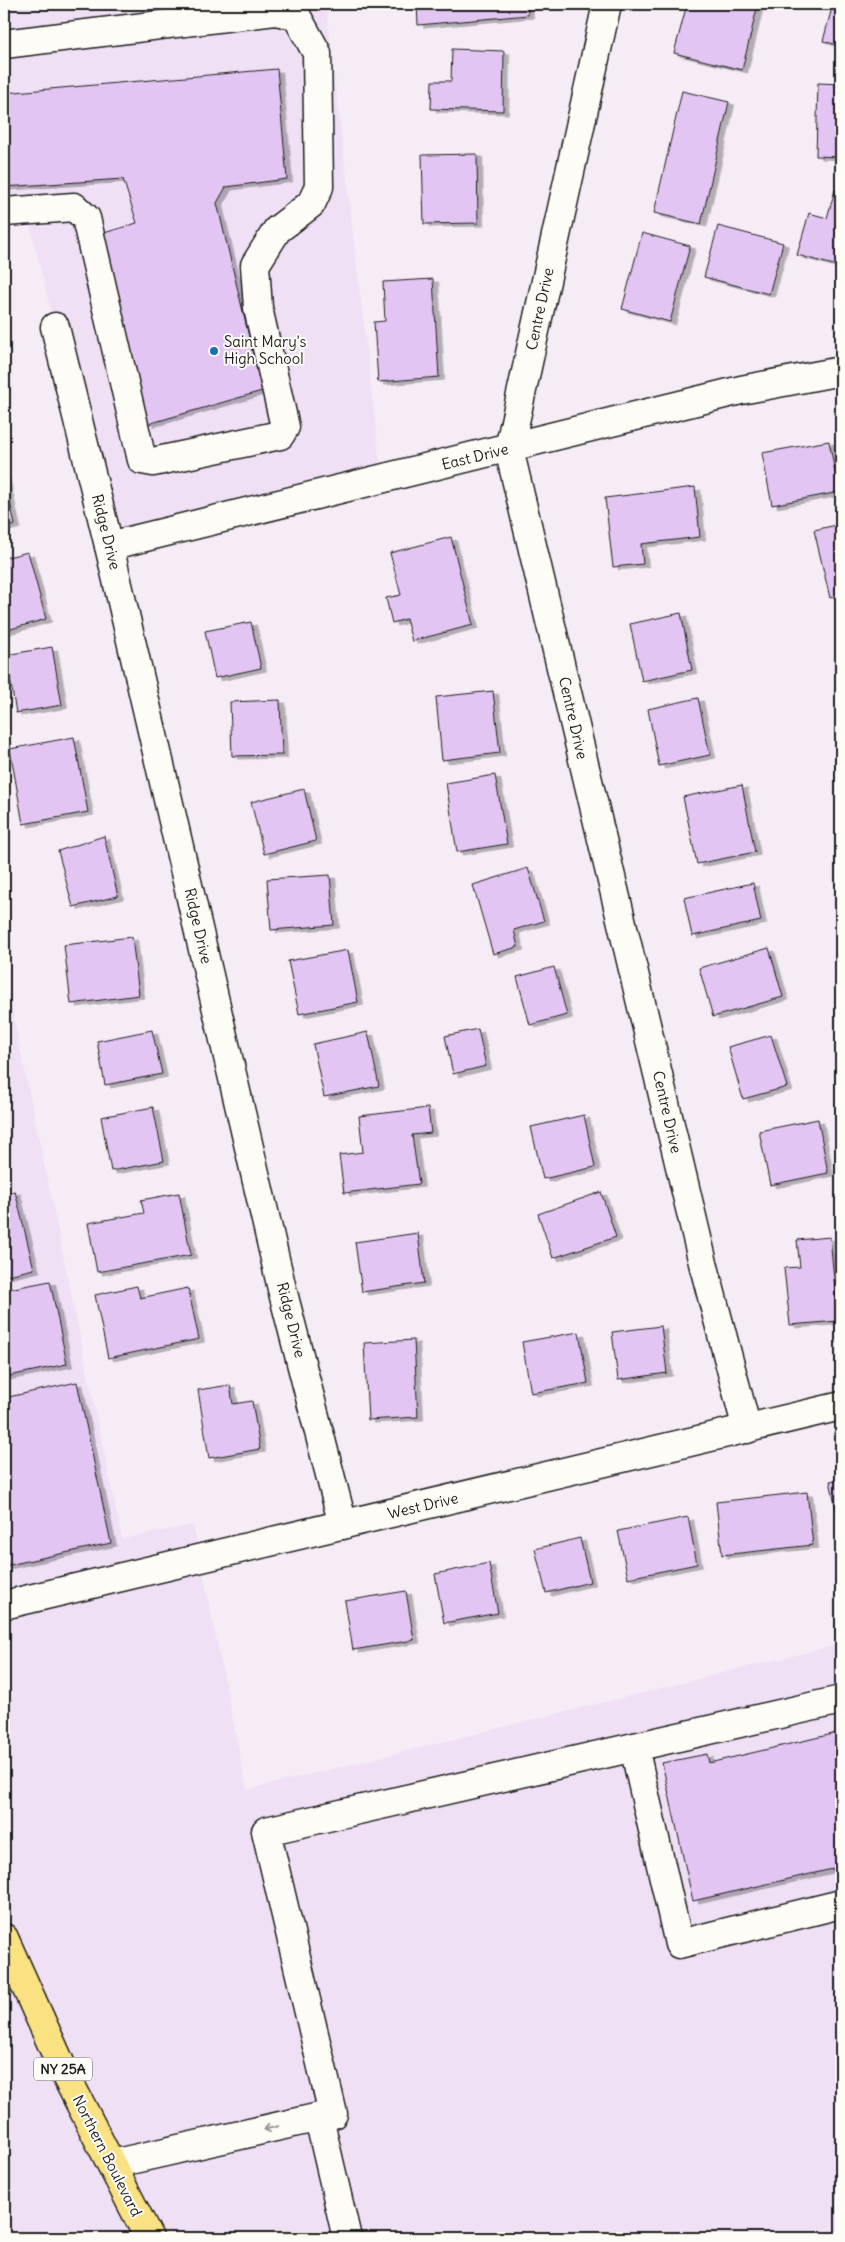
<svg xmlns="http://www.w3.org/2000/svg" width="845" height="2242" viewBox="0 0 845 2242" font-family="Delius,sans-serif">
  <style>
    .built { fill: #efe0f5 }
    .building { fill: #e2c5f3; stroke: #1c1c1c; filter: url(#shadow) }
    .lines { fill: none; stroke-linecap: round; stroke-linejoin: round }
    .minor-casing { stroke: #1c1c1c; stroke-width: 31 }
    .major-casing { stroke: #1c1c1c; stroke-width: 31 }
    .minor { stroke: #fdfcf7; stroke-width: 28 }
    .major { stroke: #fae181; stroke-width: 28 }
    .oneway { stroke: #989794 }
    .poi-dot { fill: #1f6fb2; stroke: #fdfcf7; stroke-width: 2 }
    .labels { text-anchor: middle; stroke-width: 4; stroke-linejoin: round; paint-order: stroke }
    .shield { fill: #fdfcf7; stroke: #605f5e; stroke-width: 1 }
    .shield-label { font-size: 14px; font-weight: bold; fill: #1c1c1c }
    .street-label { font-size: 15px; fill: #1c1c1c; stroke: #fdfcf7 }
    .poi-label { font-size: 15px; fill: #1c1c1c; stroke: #fdfcf7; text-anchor: start }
  </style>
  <defs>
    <filter id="shadow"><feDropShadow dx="5.5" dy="3" stdDeviation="0" flood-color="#0004"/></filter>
  </defs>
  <rect width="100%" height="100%" fill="#f5ecf6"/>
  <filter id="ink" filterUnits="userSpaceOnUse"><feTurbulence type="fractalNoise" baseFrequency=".02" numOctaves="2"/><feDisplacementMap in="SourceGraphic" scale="10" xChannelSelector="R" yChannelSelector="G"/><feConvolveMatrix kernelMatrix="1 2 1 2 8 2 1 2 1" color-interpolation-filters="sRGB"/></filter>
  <g filter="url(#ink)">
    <!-- built -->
    <g class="built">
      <polygon points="4,4 326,4 382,480 109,546 29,222 4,223"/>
      <polygon points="4,971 122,1539 193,1525 247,1790 841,1644 841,2238 4,2238"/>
    </g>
    <!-- building -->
    <g class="building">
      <polygon points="417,4 527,4 528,15 418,25"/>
      <polygon points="687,4 758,4 742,70 674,53"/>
      <polygon points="833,4 841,4 841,46 823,41"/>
      <polygon points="452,49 504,51 503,111 431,109 432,81 451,81"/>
      <polygon points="277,69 287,179 226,187 217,203 262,391 148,424 104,233 137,223 123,179 4,187 4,93"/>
      <polygon points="818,83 841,84 841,157 816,156"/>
      <polygon points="682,91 729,102 701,224 654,213"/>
      <polygon points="477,154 478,223 424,224 422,155"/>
      <polygon points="835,190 841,192 841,267 797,255 809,213 827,218"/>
      <polygon points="718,226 783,243 769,294 704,277"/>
      <polygon points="642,233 690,246 670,322 622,309"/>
      <polygon points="433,279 439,377 378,382 374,322 385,321 383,282"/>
      <polygon points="829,441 839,492 772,505 762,453"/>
      <polygon points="4,475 15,525 4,528"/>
      <polygon points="695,487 700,537 641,544 643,564 613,567 605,498"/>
      <polygon points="841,524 841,595 830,598 814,530"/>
      <polygon points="451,537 473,625 412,641 406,619 392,623 386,598 401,595 390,553"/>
      <polygon points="28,552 46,619 4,631 4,558"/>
      <polygon points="681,613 692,670 642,681 630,624"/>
      <polygon points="251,622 261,668 215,678 205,631"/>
      <polygon points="52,647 62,705 16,713 6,655"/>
      <polygon points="493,691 500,753 442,760 436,697"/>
      <polygon points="698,698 710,755 659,766 648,709"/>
      <polygon points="280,700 282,755 232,756 230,702"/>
      <polygon points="74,737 88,812 23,824 10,749"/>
      <polygon points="495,775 507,844 457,852 446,783"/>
      <polygon points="742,785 755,852 697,864 683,797"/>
      <polygon points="304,789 316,841 264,854 251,802"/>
      <polygon points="104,836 118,896 73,907 58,851"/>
      <polygon points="528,868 544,921 514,930 518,947 493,954 473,885"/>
      <polygon points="330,875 334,925 271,930 267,879"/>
      <polygon points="753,883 761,921 692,936 684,898"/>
      <polygon points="132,937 139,995 71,1004 64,945"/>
      <polygon points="769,948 783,997 713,1017 699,968"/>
      <polygon points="348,950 358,1002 299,1014 288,961"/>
      <polygon points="554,967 567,1015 530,1025 517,977"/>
      <polygon points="478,1029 486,1066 453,1074 445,1036"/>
      <polygon points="152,1030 162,1074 105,1085 97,1041"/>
      <polygon points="368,1032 379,1086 324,1097 313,1044"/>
      <polygon points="771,1035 787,1087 743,1099 728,1047"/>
      <polygon points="153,1107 164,1161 111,1171 101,1117"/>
      <polygon points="428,1108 431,1133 412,1135 419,1184 344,1193 339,1155 363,1152 359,1116"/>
      <polygon points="584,1115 595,1167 543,1179 531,1127"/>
      <polygon points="818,1119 828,1173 770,1185 759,1131"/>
      <polygon points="15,1191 34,1269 4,1276 4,1194"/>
      <polygon points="601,1192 616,1237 553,1258 538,1214"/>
      <polygon points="179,1193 191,1255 97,1272 88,1223 144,1213 141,1200"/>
      <polygon points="418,1233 424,1283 362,1292 355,1242"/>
      <polygon points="830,1237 838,1321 790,1325 784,1268 800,1267 797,1240"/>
      <polygon points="50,1281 67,1364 4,1377 4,1290"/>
      <polygon points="137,1286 140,1298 188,1288 199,1339 108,1358 95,1295"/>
      <polygon points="661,1326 667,1373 618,1380 612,1332"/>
      <polygon points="579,1332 588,1383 531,1393 522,1342"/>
      <polygon points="414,1340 418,1417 368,1420 364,1343"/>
      <polygon points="77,1382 111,1543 4,1566 4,1398"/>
      <polygon points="230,1385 233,1404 252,1401 260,1449 209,1458 198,1390"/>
      <polygon points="841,1479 841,1530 830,1481"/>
      <polygon points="807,1492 813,1545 722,1555 716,1502"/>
      <polygon points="688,1517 697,1564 628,1578 618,1531"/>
      <polygon points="580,1538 590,1582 546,1593 535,1549"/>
      <polygon points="489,1563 498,1613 444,1623 435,1574"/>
      <polygon points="406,1591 414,1640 353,1650 345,1601"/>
      <polygon points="841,1732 841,1867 693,1901 662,1763 707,1754 709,1763"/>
    </g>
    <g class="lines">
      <defs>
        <g id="minor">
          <polyline points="607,4 509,449 703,1263 747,1429"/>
          <polyline points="4,44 275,11 296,15 317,53 319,187 311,204 277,230 255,265 258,308 285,427 280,435 153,462 142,460 86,218 74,207 4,212"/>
          <polyline points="55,327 109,546 282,1289 343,1525"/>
          <polyline points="109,546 741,390 841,371"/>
          <polyline points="4,1605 841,1406"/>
          <polyline points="634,1747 679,1944 841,1904"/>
          <polyline points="319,2118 347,2238"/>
          <polyline points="112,2164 333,2114 266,1831 841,1700"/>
        </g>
        <polyline id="major" points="4,1938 66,2076 149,2238"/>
      </defs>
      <!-- minor casing -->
      <use href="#minor" class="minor-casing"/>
      <!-- major casing -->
      <use href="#major" class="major-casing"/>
      <!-- minor -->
      <use href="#minor" class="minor"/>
      <!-- major -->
      <use href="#major" class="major"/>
    </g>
    <!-- one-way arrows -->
    <defs><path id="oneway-shaft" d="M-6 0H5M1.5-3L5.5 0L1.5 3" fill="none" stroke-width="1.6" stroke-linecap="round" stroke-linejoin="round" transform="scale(1.25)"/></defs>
    <use class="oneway" href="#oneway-shaft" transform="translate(271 2128) rotate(167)"/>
  </g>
  <!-- markers -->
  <circle class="poi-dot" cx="214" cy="351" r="5"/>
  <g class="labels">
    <!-- shield labels -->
    <rect class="shield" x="34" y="2057.5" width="58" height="23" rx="4"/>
    <g class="shield-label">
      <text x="63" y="2074">NY 25A</text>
    </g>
    <!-- street labels -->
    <g class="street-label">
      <text transform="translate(540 309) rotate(-78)" y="5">Centre Drive</text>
      <text transform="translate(475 457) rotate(-14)" y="5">East Drive</text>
      <text transform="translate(106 532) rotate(76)" y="5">Ridge Drive</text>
      <text transform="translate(573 718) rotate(77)" y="5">Centre Drive</text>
      <text transform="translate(198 926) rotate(77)" y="5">Ridge Drive</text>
      <text transform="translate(667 1112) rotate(77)" y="5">Centre Drive</text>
      <text transform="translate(291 1320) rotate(76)" y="5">Ridge Drive</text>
      <text transform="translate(423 1506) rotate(-13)" y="5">West Drive</text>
      <text transform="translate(107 2156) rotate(63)" y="5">Northern Boulevard</text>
    </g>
    <!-- poi labels -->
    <g class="poi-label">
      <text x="224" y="347">Saint Mary's<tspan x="224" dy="17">High School</tspan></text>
    </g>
  </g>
  <!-- margin -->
  <rect width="845" height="2242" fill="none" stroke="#fdfcf7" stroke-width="20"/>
  <rect x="10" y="10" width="825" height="2222" fill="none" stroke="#1c1c1c" stroke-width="2" filter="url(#ink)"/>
</svg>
